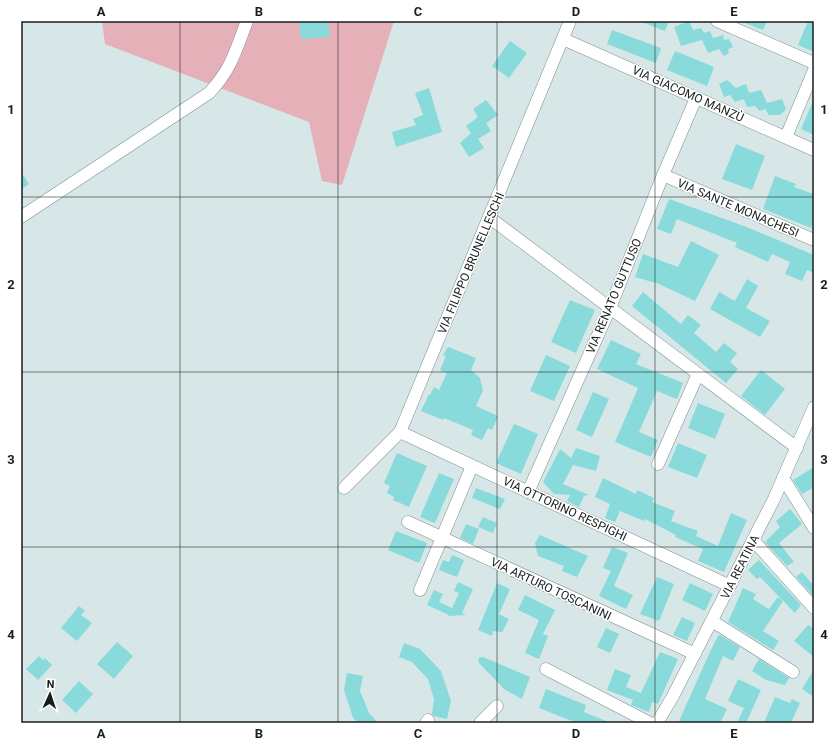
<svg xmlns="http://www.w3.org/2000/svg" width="835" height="744" viewBox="0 0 835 744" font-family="Roboto,sans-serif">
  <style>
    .green { fill: #e5b0b7 }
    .building { fill: #89dada }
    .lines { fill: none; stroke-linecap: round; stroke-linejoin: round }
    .minor-casing { stroke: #808f8f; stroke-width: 13 }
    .minor { stroke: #fff; stroke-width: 12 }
    .grid { fill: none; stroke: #181e1e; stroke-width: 1; stroke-opacity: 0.55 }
    .labels { text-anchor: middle; stroke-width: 3; stroke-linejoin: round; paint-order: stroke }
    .street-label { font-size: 12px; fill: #181e1e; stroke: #fff }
    .neatline { fill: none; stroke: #181e1e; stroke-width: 1.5 }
    .grid-label { font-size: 13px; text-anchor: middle; font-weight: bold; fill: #181e1e }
  </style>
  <rect width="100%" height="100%" fill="#d7e7e7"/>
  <!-- green -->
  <polygon class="green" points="102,21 394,21 342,185 322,181 309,122 105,44"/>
  <!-- building -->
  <g class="building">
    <polygon points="299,21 328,21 330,37 301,39"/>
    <polygon points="639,21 669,21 665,31"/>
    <polygon points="689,21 693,30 701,28 704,33 710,31 713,38 723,35 724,40 729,39 733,47 728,49 729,53 724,56 719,49 708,53 702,40 681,46 674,27"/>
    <polygon points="740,21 767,21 763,30"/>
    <polygon points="808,21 814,21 814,52 798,45"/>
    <polygon points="612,30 661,48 656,63 607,44"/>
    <polygon points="510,41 527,53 509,78 492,66"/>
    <polygon points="675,51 714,67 707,86 667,70"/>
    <polygon points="727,80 736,88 746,84 749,93 761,90 767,103 782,99 786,109 780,115 769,115 765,109 760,111 755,106 747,107 744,99 735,102 730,95 724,97 719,84"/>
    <polygon points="429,88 442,132 396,147 392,132 416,125 413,119 423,115 415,93"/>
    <polygon points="814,99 814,135 801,129"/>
    <polygon points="486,100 498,115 486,123 491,131 478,139 484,148 469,157 460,143 471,133 466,126 478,117 473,109"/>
    <polygon points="736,144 765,156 752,190 722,179"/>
    <polygon points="21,172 29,184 21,190"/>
    <polygon points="775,176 796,184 794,187 814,194 814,220 811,228 763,209"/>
    <polygon points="669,199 744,226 814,255 814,273 807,270 802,281 785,274 790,262 772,254 768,262 735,247 737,243 677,219 671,234 657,229"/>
    <polygon points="691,241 719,255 695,301 659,284 635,277 643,254 678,267"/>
    <polygon points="747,279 758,286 746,308 770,321 760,337 710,309 719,292 735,301"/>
    <polygon points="643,292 681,324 688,315 701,325 694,333 716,352 724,343 737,353 730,362 738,369 726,383 632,306"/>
    <polygon points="570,300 595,310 576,353 551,342"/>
    <polygon points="611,340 641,354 636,364 683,383 677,399 657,391 639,432 658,440 651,457 615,442 638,388 597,369"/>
    <polygon points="448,347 476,358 471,370 480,378 483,390 476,406 498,416 492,430 488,428 482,440 471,435 473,430 444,418 443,420 421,411 429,394 430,395 434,387 439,390 447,373 440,370 446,356 443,355"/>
    <polygon points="546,355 570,366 554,401 530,391"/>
    <polygon points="761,370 785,389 765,415 741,396"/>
    <polygon points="593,392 609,399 592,437 576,430"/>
    <polygon points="698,403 725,414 715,439 688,428"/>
    <polygon points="514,424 538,434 521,474 496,463"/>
    <polygon points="678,443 707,455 697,478 668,467"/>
    <polygon points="576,448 600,456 596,471 573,465 563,484 589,495 584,496 579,507 567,501 570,495 554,494 543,482 560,449 571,458"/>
    <polygon points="397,453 427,466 409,507 393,500 394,497 387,493 390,486 384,483"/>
    <polygon points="814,467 814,487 802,494 793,480"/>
    <polygon points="439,473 454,479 435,523 420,517"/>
    <polygon points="603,478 636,494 637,490 654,498 652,502 675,511 671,521 698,531 696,536 718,546 731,513 747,520 724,572 698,561 703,549 675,537 676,535 645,519 644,521 620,511 615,522 605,518 610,504 595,497"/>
    <polygon points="476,488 505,499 500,509 472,498"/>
    <polygon points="790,509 802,524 779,543 794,562 787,566 765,542 780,527 776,521"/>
    <polygon points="483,517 497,523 493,533 478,527"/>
    <polygon points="466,524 479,529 473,544 460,538"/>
    <polygon points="396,531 427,543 419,563 388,550"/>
    <polygon points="540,535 588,556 577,577 562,571 564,566 538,556 535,543"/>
    <polygon points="612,547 628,553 614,586 633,595 626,609 599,596 611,571 603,568"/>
    <polygon points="452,555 464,560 457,577 439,570 443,560 449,562"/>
    <polygon points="759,560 801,605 795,613 760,577 757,579 748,570"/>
    <polygon points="802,572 814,586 814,597 796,577"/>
    <polygon points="657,577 674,584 659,621 640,614"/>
    <polygon points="458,582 473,589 462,613 466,615 448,616 449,615 427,605 434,590 443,594 439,602 452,608 459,593 454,591"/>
    <polygon points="497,583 510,589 499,614 509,619 502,632 493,631 492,636 478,630"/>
    <polygon points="690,583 713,594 705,611 682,600"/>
    <polygon points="743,588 756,594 753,599 769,609 778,597 783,601 763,631 779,641 773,650 728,622"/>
    <polygon points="525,595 555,610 543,634 548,636 539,659 525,653 539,620 518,610"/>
    <polygon points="79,606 85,611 81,615 92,623 77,641 61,628"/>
    <polygon points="682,617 695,623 687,641 673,635"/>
    <polygon points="808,625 814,629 814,657 794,641"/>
    <polygon points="606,628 619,634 610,653 597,647"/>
    <polygon points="720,635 740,647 733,661 723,656 705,699 727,709 720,723 684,723 679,721 709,654 718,636"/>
    <polygon points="117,642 133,656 114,679 97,664"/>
    <polygon points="404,643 420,649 441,671 451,701 447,719 434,716 432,714 434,699 428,679 412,662 399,657"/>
    <polygon points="660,652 678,659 658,704 652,702 649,712 631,705 633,700 607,690 615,669 631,675 626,687 641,693"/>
    <polygon points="39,656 43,660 45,658 52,665 38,680 26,669"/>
    <polygon points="483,657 530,677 522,699 504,689 479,663 478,658"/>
    <polygon points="759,659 789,678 785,685 766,680 752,671"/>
    <polygon points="814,669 814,697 802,689"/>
    <polygon points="347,673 363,676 360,691 369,713 378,723 358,723 353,718 344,690"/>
    <polygon points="738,679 761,690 746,723 737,723 744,708 728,701"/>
    <polygon points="79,681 93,694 76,713 62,700"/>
    <polygon points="546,689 586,705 584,712 611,723 577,723 539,708"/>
    <polygon points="775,697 790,703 792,699 800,703 791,723 764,723"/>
  </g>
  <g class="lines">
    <defs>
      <g id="minor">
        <polyline points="717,21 814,63"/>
        <polyline points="563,39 814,150"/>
        <polyline points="786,137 814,70"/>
        <polyline points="663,175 814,240"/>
        <path d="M21 217 209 93C231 70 236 50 247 21"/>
        <polyline points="490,218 797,448"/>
        <polyline points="400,432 730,586"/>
        <polyline points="658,464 698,374"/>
        <polyline points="783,478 814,528"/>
        <polyline points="344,488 400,432 570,21"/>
        <polyline points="528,492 610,308 663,175 696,98"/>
        <polyline points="408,522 695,654"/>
        <polyline points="753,540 814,608"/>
        <polyline points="420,590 472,466"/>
        <polyline points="712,621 793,672"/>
        <polyline points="546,669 650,723"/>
        <polyline points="426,723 428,720"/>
        <polyline points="480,723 497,706"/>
        <polyline points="657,723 673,696 774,499 814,407"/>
      </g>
    </defs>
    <!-- minor casing -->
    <use href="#minor" class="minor-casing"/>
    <!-- minor -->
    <use href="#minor" class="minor"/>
  </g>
  <!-- grid -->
  <path class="grid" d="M180 21V723M338 21V723M497 21V723M655 21V723M21 197H814M21 372H814M21 547H814"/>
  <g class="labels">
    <!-- street labels -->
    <g class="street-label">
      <text transform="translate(688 94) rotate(24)" y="4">VIA GIACOMO MANZÙ</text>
      <text transform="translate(738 208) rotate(23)" y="4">VIA SANTE MONACHESI</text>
      <text transform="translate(471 263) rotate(-67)" y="4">VIA FILIPPO BRUNELLESCHI</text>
      <text transform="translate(614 296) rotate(-67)" y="4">VIA RENATO GUTTUSO</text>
      <text transform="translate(565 509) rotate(25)" y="4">VIA OTTORINO RESPIGHI</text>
      <text transform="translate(740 567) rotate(-63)" y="4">VIA REATINA</text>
      <text transform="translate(551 589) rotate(25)" y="4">VIA ARTURO TOSCANINI</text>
    </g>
  </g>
  <!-- border -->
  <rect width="835" height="744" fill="none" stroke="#ffffff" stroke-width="44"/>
  <!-- north arrow -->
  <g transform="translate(50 694) rotate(3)" stroke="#ffffff" stroke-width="3" paint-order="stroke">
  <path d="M0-3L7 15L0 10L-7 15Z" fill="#181e1e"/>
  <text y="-6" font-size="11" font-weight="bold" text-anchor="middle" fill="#181e1e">N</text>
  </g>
  <rect x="22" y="22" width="791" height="700" class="neatline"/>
  <g class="grid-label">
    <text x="101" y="16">A</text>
    <text x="259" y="16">B</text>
    <text x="418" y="16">C</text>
    <text x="576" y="16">D</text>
    <text x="734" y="16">E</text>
    <text x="11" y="114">1</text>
    <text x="824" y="114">1</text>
    <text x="11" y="289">2</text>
    <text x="824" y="289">2</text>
    <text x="11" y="464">3</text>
    <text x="824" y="464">3</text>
    <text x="11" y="639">4</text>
    <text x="824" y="639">4</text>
    <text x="101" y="738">A</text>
    <text x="259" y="738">B</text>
    <text x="418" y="738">C</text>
    <text x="576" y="738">D</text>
    <text x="734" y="738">E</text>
  </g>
</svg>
